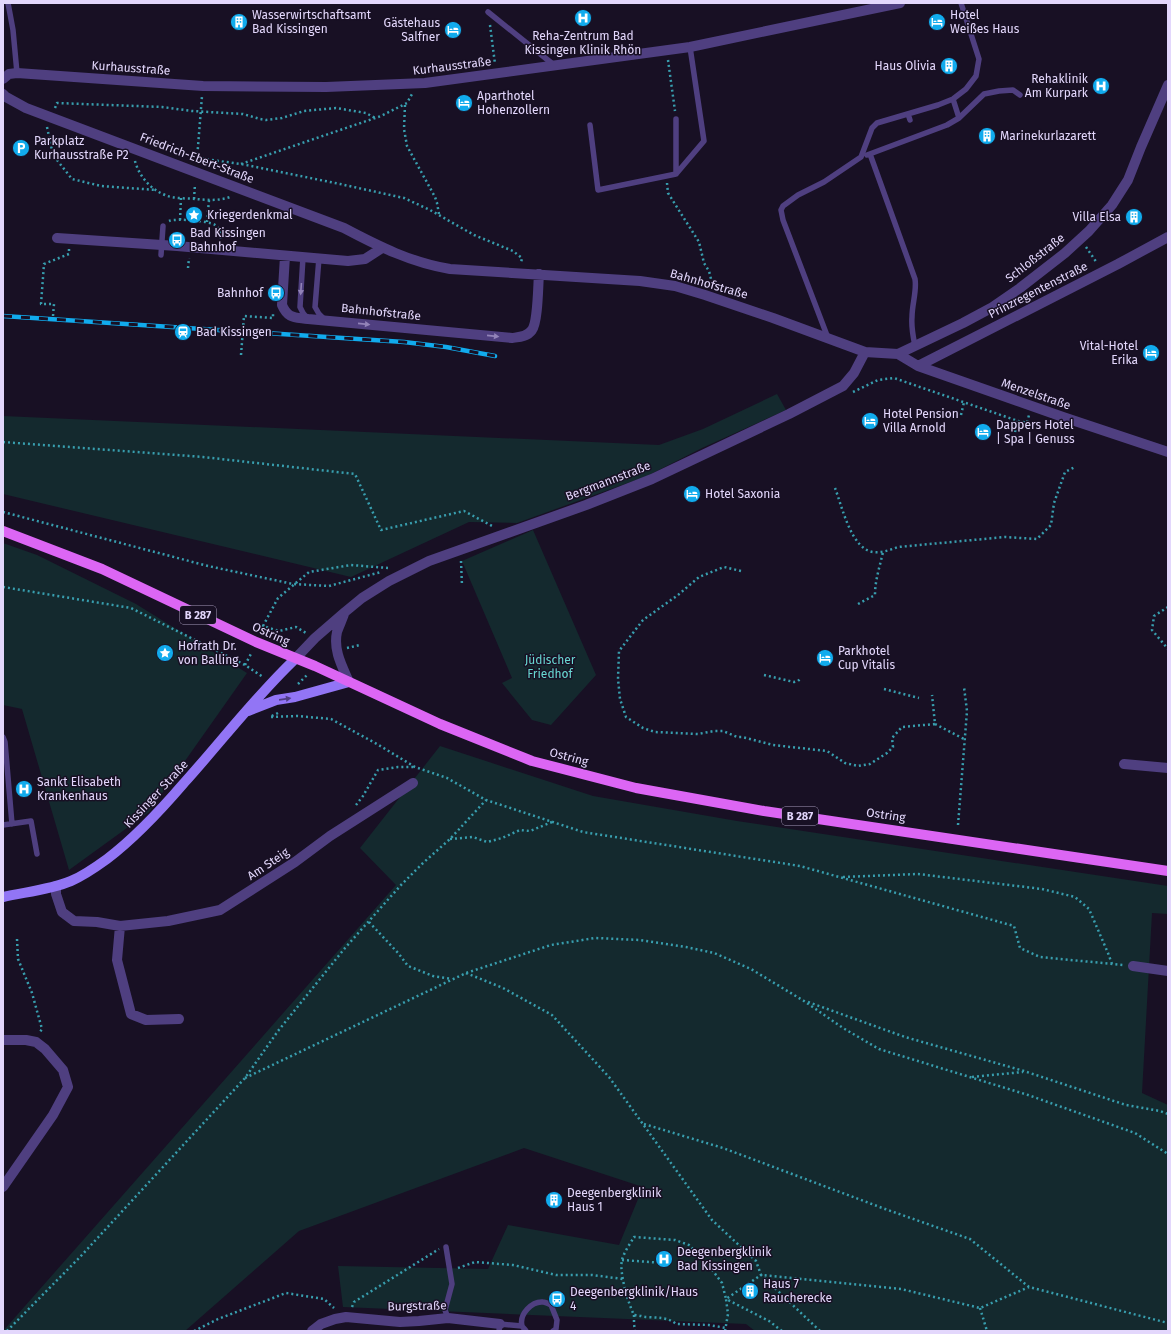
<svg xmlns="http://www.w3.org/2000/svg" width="1171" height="1334" font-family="'Fira Sans',sans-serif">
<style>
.green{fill:#14292e}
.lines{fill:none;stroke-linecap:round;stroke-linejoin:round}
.path{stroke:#389eae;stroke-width:2.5;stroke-dasharray:2 3;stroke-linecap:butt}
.lane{stroke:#4f3f80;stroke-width:5.5}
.street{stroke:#4f3f80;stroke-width:10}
.secondary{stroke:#9275f5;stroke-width:10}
.primary{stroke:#dc66f4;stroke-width:10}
.rail-casing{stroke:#11abed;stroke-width:4.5}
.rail{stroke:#181024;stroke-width:3;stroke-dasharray:9;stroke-linecap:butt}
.oneway{fill:#9283b8}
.oneway2{fill:#4f3d82}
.labels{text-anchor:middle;stroke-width:3;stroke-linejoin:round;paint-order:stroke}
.shield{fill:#181024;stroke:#a69bbb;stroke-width:1}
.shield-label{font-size:11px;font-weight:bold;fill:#e3d7fc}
.poi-label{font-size:12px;fill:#e3d7fc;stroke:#181024;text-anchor:start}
.street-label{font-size:12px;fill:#e3d7fc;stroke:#181024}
.park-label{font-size:12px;fill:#68d7d2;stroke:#181024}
</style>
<rect width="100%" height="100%" fill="#181024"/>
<!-- green -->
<path class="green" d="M777,394L786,410L702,448L647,476L517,523L469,522L351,577L3,494V416L659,445L703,429Z
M533,530L596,675L551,725L532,720L502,683L512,678L462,561Z
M3,543L37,555L136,604L247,673L149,812L69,870L22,709L3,705Z
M440,746L593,796L737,821L1168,886V914L1152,913L1142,1093L1168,1105V1331H755L746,1324L343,1307L338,1266L488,1269L508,1225L619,1245L643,1187L524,1148L299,1231L185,1331H3L396,885L360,848Z"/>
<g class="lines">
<!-- path -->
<path class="path" d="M490,25L495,64
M668,60L675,111
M405,105L404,129L407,146L435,197L437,203L439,214
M55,108L57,103L162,107L192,111L243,114L260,119L266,120L282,118L304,111L336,108L366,113L375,118
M47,127L53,155L72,179L101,186L156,190
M197,158L241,164L340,184L404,198L430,210L474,235L513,251L522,258L521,263
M197,159L202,96
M135,161C139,176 150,189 165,195C174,199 186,198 196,199C207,200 219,201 230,197
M241,164L381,116L407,103L412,94
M667,183L668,193L699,242L704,263L709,271L713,287
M194,199L195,184
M180,220L181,198
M169,221C176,218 210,221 215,225C220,229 221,233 221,239
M207,222L209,200
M1086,247L1097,263
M188,268L189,258
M53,316L54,304H41L44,264L69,254V249
M241,355L244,316L273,318V312
M853,392L878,380L894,378L1018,421L1027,423L1029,415
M961,415L964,402
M1015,432L1018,421
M3,442L203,457L355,474L381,530L464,511L494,527
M835,488C842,506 851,549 873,552C882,553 890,550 898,547L1005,537L1037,539L1051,525L1054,503L1065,472L1075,467
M3,512L208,566L293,584L329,586L381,572
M461,561L462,586
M741,571L724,567L699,577L678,595L643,620L619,651L618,679L620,699L626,717L643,728L655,732L698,734L714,731H723L737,737H742L773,745L827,751L845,763L858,766L870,764L887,753L893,747L892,738L902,727L935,724L932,695
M3,587L131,608L245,665L263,677
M858,604L875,595C875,580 880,566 883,552
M1168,607L1154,616L1152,630L1168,649
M263,626L278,598L309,572L351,565L388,568
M260,632L263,626L279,631L296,627L306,633
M347,648L360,645
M245,665L252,652
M764,675L794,682L798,681L801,678
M298,684L307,675
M884,689L919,698
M278,713L270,717L297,716L331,719L377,744L415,767L447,778L486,800L583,832L800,866L1014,926L1020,948L1040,957L1123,965
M935,724L964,739
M356,805L363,796L378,770L398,767H414
M958,825L967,711L964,687
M450,839L473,837L487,842L502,838L520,830L530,831L552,822
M843,877L918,874L1042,889L1075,897L1089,909L1108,953L1112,964
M369,922L399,954L408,966L433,976L452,979
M17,939L18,959L32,993L42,1029L40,1032
M466,973L503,988L552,1015L609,1077L712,1220L756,1261L761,1275L726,1299L722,1283L710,1267L689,1245L675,1240L634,1237C630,1244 624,1252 622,1260C619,1272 628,1303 634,1315C639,1315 643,1317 647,1317C658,1318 668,1317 676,1324L709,1325L726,1328
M808,1002L905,1037L1024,1071L1126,1105L1160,1111L1168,1114
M972,1077L1023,1072
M245,1078L466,973L551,945L595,938L640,940L686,947L714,953L751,969L804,1001L843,1028L879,1049L1028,1095L1135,1133L1168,1154
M644,1124L723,1148L885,1209L970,1239L1029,1287L1168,1323
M622,1260L663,1263
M458,1268L475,1262L513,1265L556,1275H592L623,1279
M352,1307L354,1302L439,1249
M980,1308L987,1331
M634,1315V1324L635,1331
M7,1331L80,1257L245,1078L278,1031L345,948L401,885L423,863L450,839L486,800
M194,1331L218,1319L286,1293L324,1299L334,1308
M725,1331L728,1314L726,1299L769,1321L782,1331
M820,1331L761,1275L901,1289L980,1308L1029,1287"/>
<!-- lane -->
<path class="lane" d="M8,3L13,30L17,73
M488,12L554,65
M953,99L959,118
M908,114L910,120
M590,125L598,190L676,174L704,141L690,47
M870,154L915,279C917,291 912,304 912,317C911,327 913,336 915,346
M867,155L947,125L959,118L984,94L999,91L1013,90L1020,95
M676,174V119
M161,255L163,226
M303,257L300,307L303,313L307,318
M319,258L315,307L319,314L324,319
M828,338L783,220L781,210L783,206L798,195L824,182L861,157L872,128L877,123L938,105L953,99L966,89L976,76L979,59L961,3
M3,737L5,742L12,824
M3,825L31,821L37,854
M446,1247L452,1284L445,1310L448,1318
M499,1331L500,1324L522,1326
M526,1331C525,1329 523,1328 522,1326C519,1314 532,1301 543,1302C545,1302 549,1304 551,1305L557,1320L556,1329L553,1331"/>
<!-- street -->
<path class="street" d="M3,79L9,74L17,73L203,86L326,87L425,83L690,47L900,3
M3,94L6,97L26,108L344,228C378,246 412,263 450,269L640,281L675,286L705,295L773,318L865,352L898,354L963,323L991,308L1020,288L1065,253L1089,231L1112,205L1128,180L1141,147L1168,85
M57,238L177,246L348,261L365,259L382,248
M285,256L282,305C288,319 295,317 308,319L512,338C519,337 527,337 532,330C538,322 538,286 539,274
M898,354L918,366L1063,417L1168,452
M918,366L1118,264L1168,237
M344,614C342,620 339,626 337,632C333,650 342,666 349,682
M295,659L315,638L345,612L362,598L389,581L429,561L586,505L652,479L789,414L843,386L854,373L865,352
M1124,764L1168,768
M56,886V894L62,912L74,921L97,922L120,926L168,921L220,910L295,862L330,836L413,783
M120,926L117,960L131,1014L146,1020L179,1019
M1133,966L1168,971
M3,1040H26L36,1042L45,1049L63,1070L68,1087L53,1115L3,1187
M312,1331L321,1324L335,1319L346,1317L400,1322L419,1321L448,1318L500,1324"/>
<!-- secondary -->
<path class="secondary" d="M248,711L276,700L295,697L349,682
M3,897C25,892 49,890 71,881C83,876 96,867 107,859C136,837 160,811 184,783C221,742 255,697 295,659"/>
<!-- primary -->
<path class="primary" d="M3,531L102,569L256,642L315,666L440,724L532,761L636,788L764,811L1168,871"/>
<!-- rail casing -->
<g class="rail-casing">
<path id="rail" d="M3,316L404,342L446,347L495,356"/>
</g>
<!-- rail -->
<use href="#rail" class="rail"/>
</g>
<!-- one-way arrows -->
<defs><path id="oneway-solid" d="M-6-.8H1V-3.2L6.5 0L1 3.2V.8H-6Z"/></defs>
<g class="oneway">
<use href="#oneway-solid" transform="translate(301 289) rotate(94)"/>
<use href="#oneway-solid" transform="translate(364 324) rotate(6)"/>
<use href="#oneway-solid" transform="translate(493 336) rotate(6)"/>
</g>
<use class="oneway2" href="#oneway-solid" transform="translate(285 699) rotate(-8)"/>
<!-- icons -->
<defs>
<g id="hospital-disc" transform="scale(0.9)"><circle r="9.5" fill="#11abed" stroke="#181024"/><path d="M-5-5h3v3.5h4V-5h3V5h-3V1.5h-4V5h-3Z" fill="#fff"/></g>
<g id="building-disc" transform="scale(0.9)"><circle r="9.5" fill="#11abed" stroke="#181024"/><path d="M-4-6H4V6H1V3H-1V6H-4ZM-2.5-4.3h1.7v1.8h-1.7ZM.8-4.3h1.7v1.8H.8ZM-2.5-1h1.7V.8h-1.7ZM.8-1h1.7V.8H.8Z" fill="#fff"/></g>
<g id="hotel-disc" transform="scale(0.9)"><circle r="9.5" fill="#11abed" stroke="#181024"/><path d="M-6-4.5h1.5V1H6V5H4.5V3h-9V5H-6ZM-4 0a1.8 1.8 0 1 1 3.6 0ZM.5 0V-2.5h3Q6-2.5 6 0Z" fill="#fff"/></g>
<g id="parking-disc" transform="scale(0.9)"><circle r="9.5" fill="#11abed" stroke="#181024"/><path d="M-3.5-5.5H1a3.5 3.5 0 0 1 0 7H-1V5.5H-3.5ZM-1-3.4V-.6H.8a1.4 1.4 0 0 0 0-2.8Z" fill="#fff"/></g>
<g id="sight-disc" transform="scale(0.9)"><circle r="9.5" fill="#11abed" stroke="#181024"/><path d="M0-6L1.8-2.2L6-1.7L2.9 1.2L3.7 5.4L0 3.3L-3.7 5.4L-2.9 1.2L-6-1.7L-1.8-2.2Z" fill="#fff"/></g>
<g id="bus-disc" transform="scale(0.9)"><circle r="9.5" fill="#11abed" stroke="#181024"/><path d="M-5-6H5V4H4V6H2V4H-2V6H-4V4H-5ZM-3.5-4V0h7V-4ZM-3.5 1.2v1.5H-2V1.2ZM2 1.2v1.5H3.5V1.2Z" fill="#fff"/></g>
<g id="station-disc" transform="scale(0.9)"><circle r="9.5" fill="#11abed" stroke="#181024"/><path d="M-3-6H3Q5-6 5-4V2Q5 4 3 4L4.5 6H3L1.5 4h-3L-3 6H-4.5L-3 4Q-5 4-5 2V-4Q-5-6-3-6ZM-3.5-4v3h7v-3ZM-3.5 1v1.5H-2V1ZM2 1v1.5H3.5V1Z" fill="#fff"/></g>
</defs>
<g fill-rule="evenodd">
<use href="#hospital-disc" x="583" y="18"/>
<use href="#building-disc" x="239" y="22"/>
<use href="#hotel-disc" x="937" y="22"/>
<use href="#hotel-disc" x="453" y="30"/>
<use href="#building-disc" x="949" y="66"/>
<use href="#hospital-disc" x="1101" y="86"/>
<use href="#hotel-disc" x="464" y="103"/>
<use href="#building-disc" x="987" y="136"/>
<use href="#parking-disc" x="21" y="148"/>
<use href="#sight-disc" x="194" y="215"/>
<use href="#building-disc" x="1134" y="217"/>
<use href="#bus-disc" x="177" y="240"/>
<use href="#bus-disc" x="276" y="293"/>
<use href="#station-disc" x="183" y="332"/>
<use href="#hotel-disc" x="1151" y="353"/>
<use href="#hotel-disc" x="870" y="421"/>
<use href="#hotel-disc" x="983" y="432"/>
<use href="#hotel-disc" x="692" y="494"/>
<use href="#sight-disc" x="165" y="653"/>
<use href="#hotel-disc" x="825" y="658"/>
<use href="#hospital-disc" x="24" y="789"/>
<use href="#building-disc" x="554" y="1200"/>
<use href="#hospital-disc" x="664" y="1259"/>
<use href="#building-disc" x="750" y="1291"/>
<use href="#bus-disc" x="557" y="1299"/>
</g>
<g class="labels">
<!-- shield labels -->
<g class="shield">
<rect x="180" y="606" width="36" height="18" rx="3"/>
<rect x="782" y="807" width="36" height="18" rx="3"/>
</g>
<g class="shield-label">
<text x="198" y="619">B 287</text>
<text x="800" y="820">B 287</text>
</g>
<!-- poi labels -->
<g class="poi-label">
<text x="252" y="19">Wasserwirtschaftsamt<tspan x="252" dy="14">Bad Kissingen</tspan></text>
<text x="950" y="19">Hotel<tspan x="950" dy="14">Weißes Haus</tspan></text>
<text x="440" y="27" text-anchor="end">Gästehaus<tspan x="440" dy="14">Salfner</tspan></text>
<text x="583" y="40" text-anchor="middle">Reha-Zentrum Bad<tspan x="583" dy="14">Kissingen Klinik Rhön</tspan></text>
<text x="936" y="70" text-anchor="end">Haus Olivia</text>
<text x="1088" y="83" text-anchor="end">Rehaklinik<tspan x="1088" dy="14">Am Kurpark</tspan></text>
<text x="477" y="100">Aparthotel<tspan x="477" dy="14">Hohenzollern</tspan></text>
<text x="1000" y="140">Marinekurlazarett</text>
<text x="34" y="145">Parkplatz<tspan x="34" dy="14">Kurhausstraße P2</tspan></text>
<text x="207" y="219">Kriegerdenkmal</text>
<text x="1121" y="221" text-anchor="end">Villa Elsa</text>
<text x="190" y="237">Bad Kissingen<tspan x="190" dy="14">Bahnhof</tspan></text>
<text x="263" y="297" text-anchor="end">Bahnhof</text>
<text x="196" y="336">Bad Kissingen</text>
<text x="1138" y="350" text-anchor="end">Vital-Hotel<tspan x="1138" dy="14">Erika</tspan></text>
<text x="883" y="418">Hotel Pension<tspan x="883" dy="14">Villa Arnold</tspan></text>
<text x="996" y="429">Dappers Hotel<tspan x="996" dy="14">| Spa | Genuss</tspan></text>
<text x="705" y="498">Hotel Saxonia</text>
<text x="178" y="650">Hofrath Dr.<tspan x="178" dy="14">von Balling</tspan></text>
<text x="838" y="655">Parkhotel<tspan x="838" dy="14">Cup Vitalis</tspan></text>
<text x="37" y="786">Sankt Elisabeth<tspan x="37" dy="14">Krankenhaus</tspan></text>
<text x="567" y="1197">Deegenbergklinik<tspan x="567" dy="14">Haus 1</tspan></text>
<text x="677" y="1256">Deegenbergklinik<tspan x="677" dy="14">Bad Kissingen</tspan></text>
<text x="763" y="1288">Haus 7<tspan x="763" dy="14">Raucherecke</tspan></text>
<text x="570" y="1296">Deegenbergklinik/Haus<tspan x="570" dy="14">4</tspan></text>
</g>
<!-- street labels -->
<g class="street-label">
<text transform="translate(452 66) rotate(-7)" y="4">Kurhausstraße</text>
<text transform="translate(131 68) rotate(4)" y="4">Kurhausstraße</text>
<text transform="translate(197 158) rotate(21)" y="4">Friedrich-Ebert-Straße</text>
<text transform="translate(1035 258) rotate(-38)" y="4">Schloßstraße</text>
<text transform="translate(709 284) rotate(16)" y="4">Bahnhofstraße</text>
<text transform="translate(1038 290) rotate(-27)" y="4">Prinzregentenstraße</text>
<text transform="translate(381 312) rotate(6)" y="4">Bahnhofstraße</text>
<text transform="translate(1036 394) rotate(19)" y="4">Menzelstraße</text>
<text transform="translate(608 481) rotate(-21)" y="4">Bergmannstraße</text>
<text transform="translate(271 634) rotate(24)" y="4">Ostring</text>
<text transform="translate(569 757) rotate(15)" y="4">Ostring</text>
<text transform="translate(156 794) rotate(-47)" y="4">Kissinger Straße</text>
<text transform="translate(886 815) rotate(8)" y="4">Ostring</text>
<text transform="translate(268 864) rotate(-34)" y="4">Am Steig</text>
<text transform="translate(417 1306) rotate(-1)" y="4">Burgstraße</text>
</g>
<!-- park labels -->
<g class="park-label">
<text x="550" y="664">Jüdischer<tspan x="550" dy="14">Friedhof</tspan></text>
</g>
</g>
<!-- border -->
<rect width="1171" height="1334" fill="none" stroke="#e3d7fc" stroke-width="8"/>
</svg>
